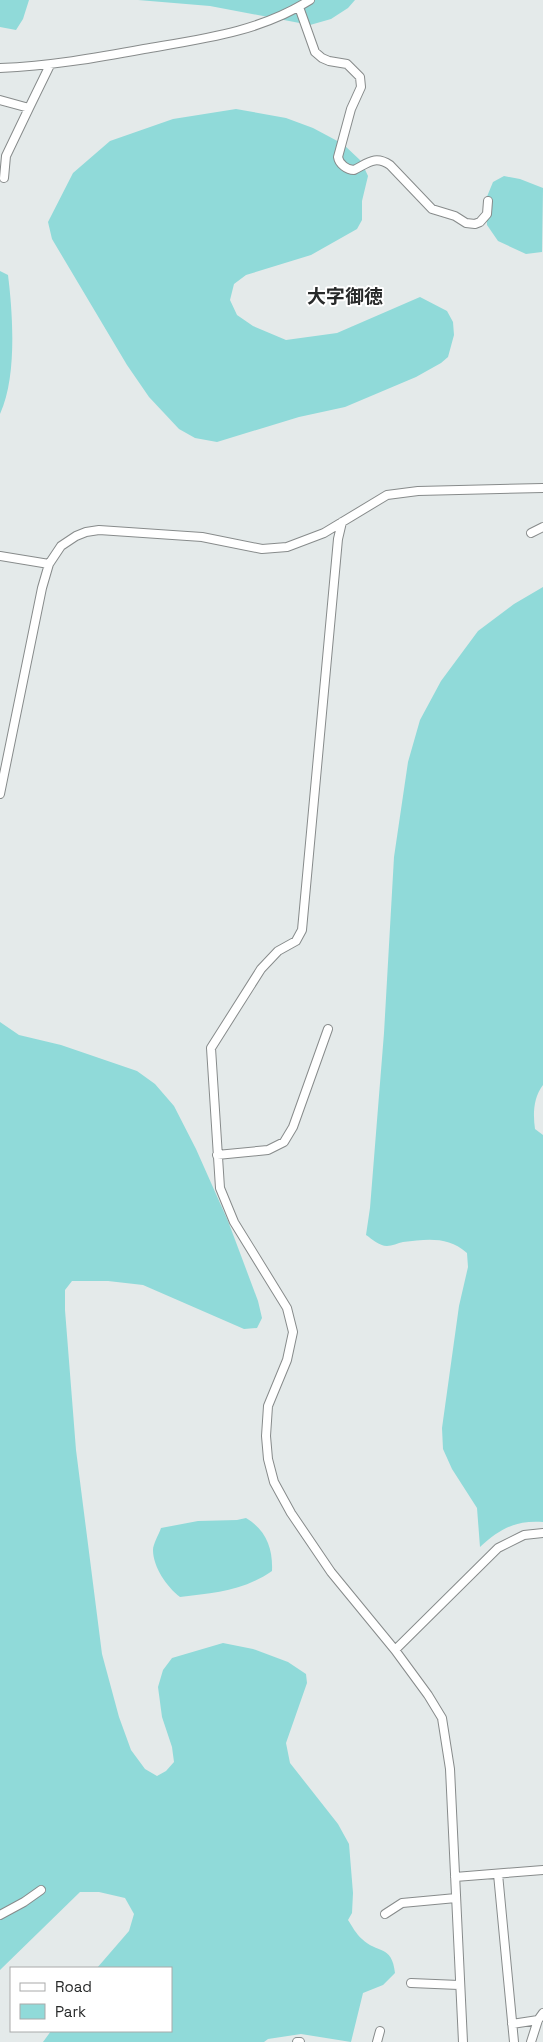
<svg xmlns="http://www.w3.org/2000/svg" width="543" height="2042" font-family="'Space Grotesk','Noto Sans JP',sans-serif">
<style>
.green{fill:#90dad9}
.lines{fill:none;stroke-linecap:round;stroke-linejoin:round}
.minor-casing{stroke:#878b8b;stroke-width:10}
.minor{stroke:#fff;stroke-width:8}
.labels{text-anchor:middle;stroke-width:4;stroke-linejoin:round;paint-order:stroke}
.quarter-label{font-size:19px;font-weight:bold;fill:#282a2a;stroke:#fff}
</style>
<rect width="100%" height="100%" fill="#e4eaea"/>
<!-- green -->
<path class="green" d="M0,0H29L23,19L16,30L0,27Z
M138,0H355L348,8L331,19L310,25L210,6Z
M236,109L286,118L313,128L343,144L361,161L368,176L362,201V220L357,229L311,255L246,275L234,284L230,300L237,315L253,326L286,340L337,333L420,297L447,311L453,322L454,335L448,357L441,363L416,377L345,407L299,417L217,442L195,438L179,429L149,397L127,365L52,239L48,222L73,173L110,141L173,119Z
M504,176L520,179L543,188L542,252L526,254L498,241L487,225L486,199L493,182Z
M0,271L8,275C13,315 17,377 0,414Z
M543,587V1085C533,1098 533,1115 535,1129L543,1135V1522C515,1520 500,1529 480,1547L477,1508L452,1469L443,1449L442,1428L459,1306L468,1267L467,1253C448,1236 427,1239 403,1242C398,1243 392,1246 387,1246C379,1246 372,1239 366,1235L370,1208L384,1033L394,857L408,762L420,720L441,681L478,631L514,604Z
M0,1022L19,1035L61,1045L137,1071L155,1084L174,1106L196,1149L228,1221L258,1301L262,1318L257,1328L244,1329L143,1285L108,1281H72L65,1290V1310L76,1450L102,1654L119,1717L131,1750L145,1769L157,1776L166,1771L174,1762L172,1747L162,1717L158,1687L163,1670L172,1658L223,1643L253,1649L288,1662L306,1674L307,1683L286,1743L290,1763L338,1824L349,1844L353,1893L352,1913L348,1920C352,1926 356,1934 362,1939C377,1954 392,1944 395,1973L383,1985L363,1993L351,2042L301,2034L268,2039L264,2042H43L51,2031H171V1968H97L129,1931L134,1914L125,1898L99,1892H80L0,1970Z
M246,1518C266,1530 273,1548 272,1571C243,1591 214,1593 180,1597C167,1587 153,1567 153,1550C153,1544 159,1534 161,1528L198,1521L237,1520Z"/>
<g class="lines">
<!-- minor casing -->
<g class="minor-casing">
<path id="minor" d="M299,7L315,52L322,58L329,61L347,64L360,77L361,87L351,109L338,157C339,164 347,170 354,170C368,163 375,155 390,165L432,209L455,216L466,223L475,224L480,222L487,214L488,201
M0,68C49,66 96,58 144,49C202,39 260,32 310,0
M0,100L29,108L50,65
M4,178L6,156L29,108
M342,522L338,539L302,930L296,941L278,951L261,969L211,1048L220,1188L234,1222L287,1308L293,1332L287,1360L268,1406L266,1436L268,1459L274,1482L291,1513L331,1572L395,1650L428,1695L442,1718L450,1769L463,2042
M531,533L543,527
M0,556L49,564
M0,794L42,588L49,564L61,546L76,536L86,532L99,530L202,537L262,549L287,547L324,533L387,495L418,491L543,488
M217,1155L268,1150L284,1142L293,1127L328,1029
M395,1650L498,1548L524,1535L543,1533
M498,1874L514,2042
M455,1877L543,1870
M385,1914L402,1903L456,1898
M0,1915L24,1902L41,1890
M411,1983L459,1985
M512,2024L538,2020
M297,2042H300
M377,2042L380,2031
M531,2042L538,2020L543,2013"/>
</g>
<!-- minor -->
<use href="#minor" class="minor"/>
</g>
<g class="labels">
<!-- quarter labels -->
<g class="quarter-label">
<text x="345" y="303">大字御徳</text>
</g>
</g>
<!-- legend -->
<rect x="10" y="1967" width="162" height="65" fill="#ffffff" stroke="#a9aaaa"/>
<rect x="20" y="1983" width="25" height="8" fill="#ffffff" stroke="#a9aaaa"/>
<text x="55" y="1992" font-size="15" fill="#282a2a">Road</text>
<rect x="20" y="2004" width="25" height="15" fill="#90dad9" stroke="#a9aaaa"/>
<text x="55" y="2017" font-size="15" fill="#282a2a">Park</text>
</svg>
